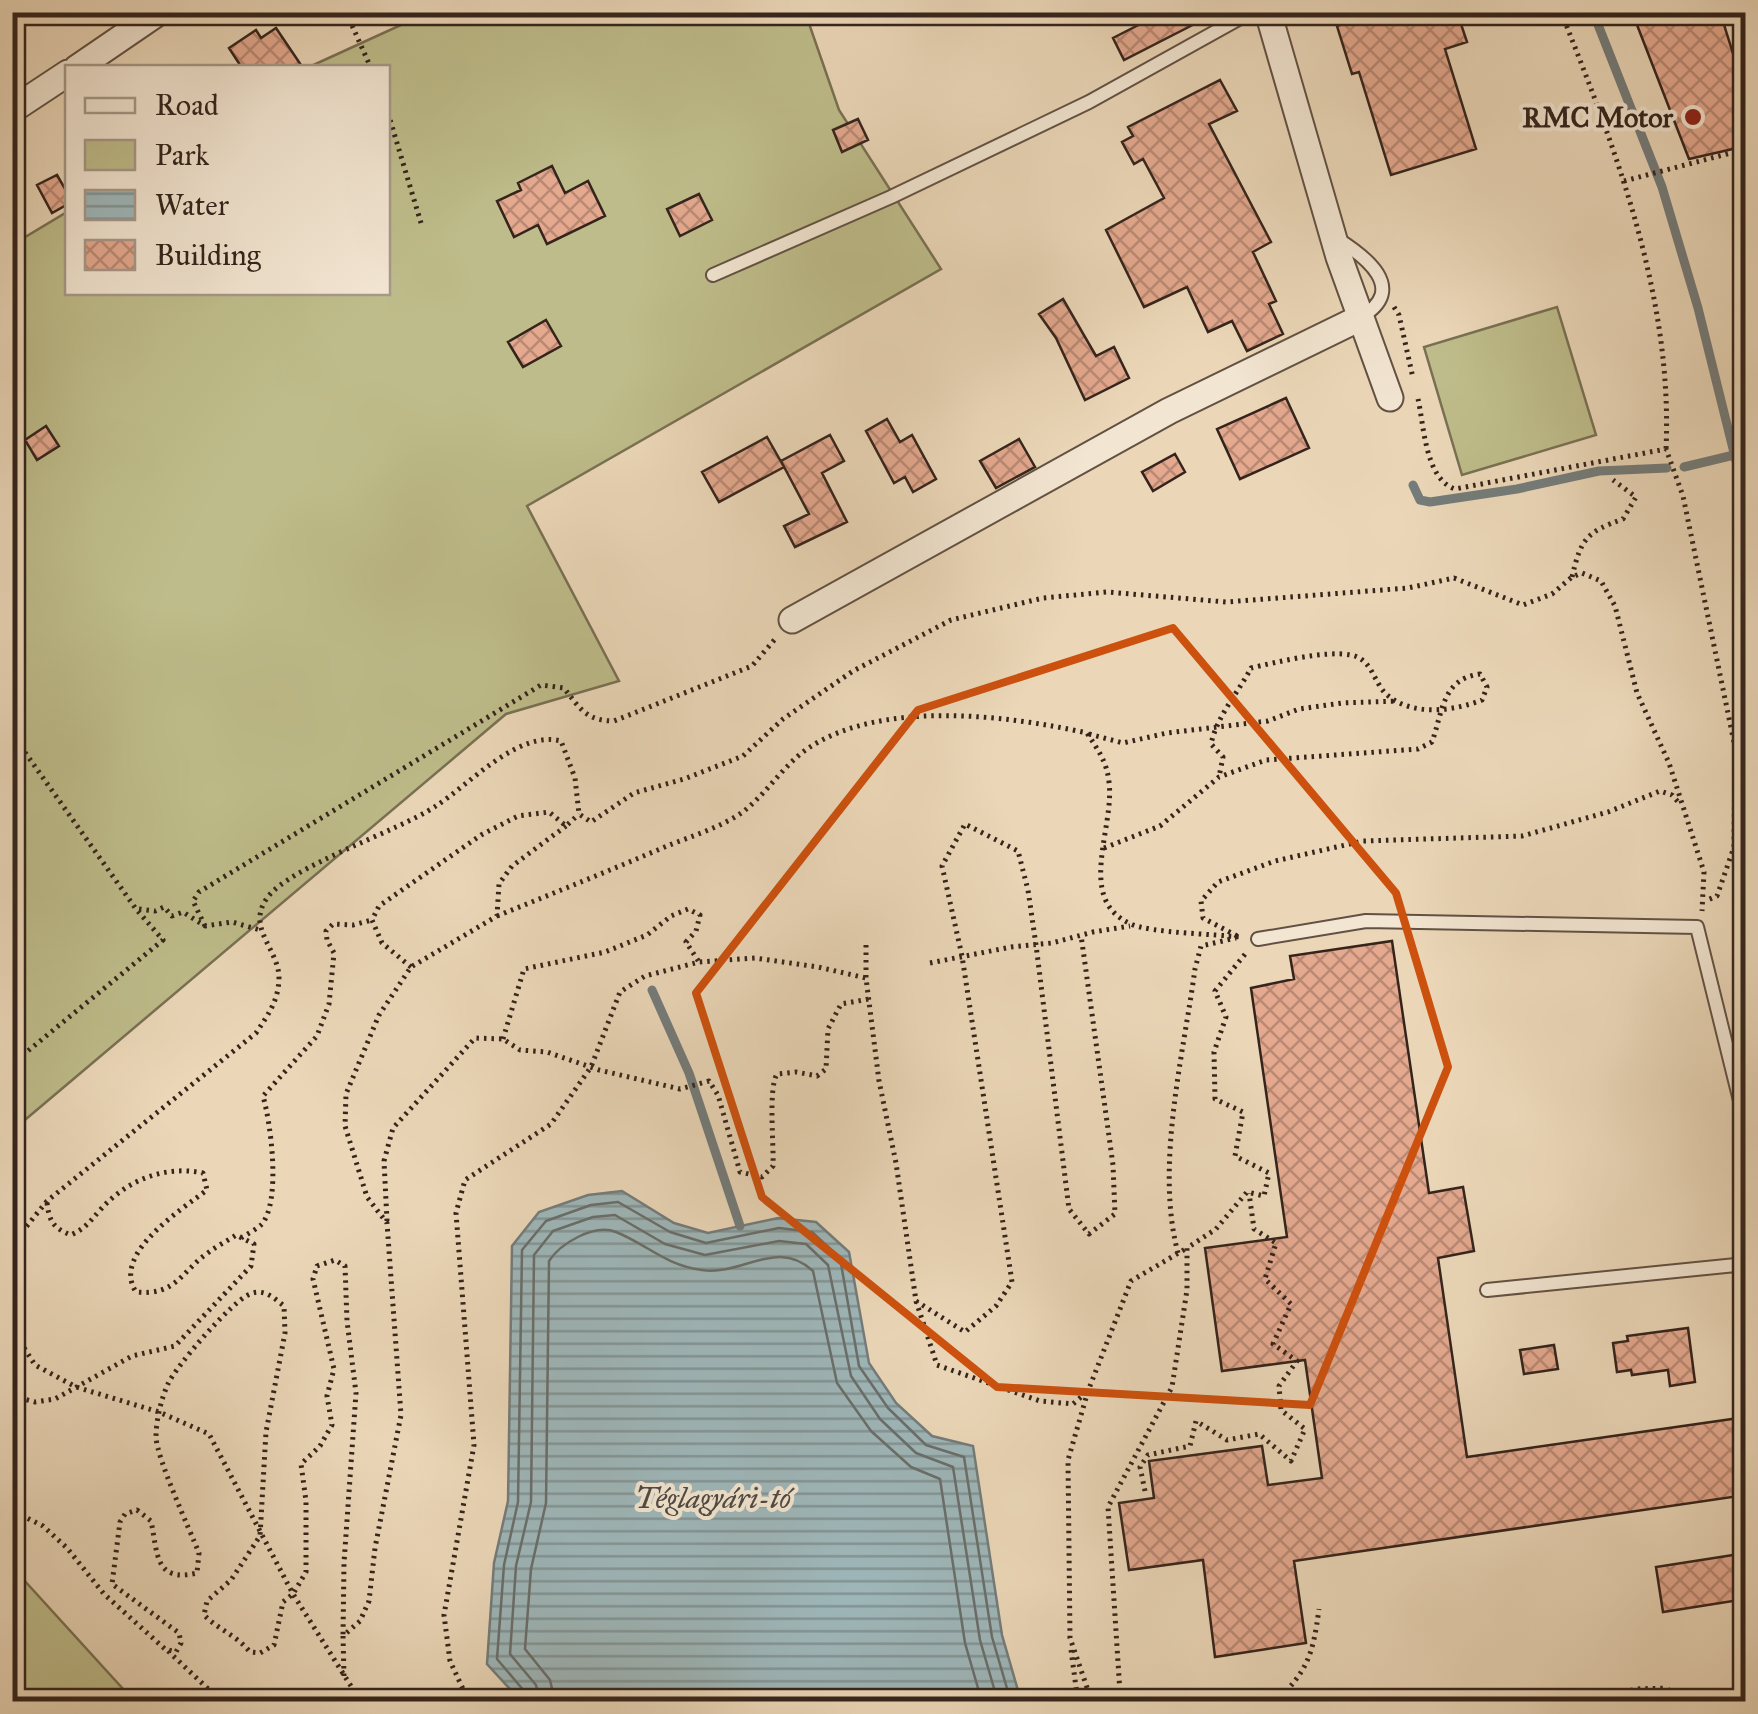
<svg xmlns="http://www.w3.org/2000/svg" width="1758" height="1714" font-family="'IM FELL Great Primer',serif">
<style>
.green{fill:#bebc8a;stroke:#797053;stroke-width:2.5}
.park{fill:url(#park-crowns);stroke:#797053;stroke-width:2.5}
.water{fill:url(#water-rules);stroke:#747c7b;stroke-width:2.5}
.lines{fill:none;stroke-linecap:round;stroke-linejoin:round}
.shore{stroke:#696e6b;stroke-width:2.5}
.stream{stroke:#747c7b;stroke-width:9}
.building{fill:url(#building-cross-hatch);stroke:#34241c;stroke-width:2.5}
.lane-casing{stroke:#625143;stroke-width:16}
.street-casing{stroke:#625143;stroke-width:29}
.path{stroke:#34241c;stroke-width:5;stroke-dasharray:2.5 5;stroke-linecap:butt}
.lane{stroke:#f2e5d1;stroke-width:12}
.street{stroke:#f2e5d1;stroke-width:25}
.marked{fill:none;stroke:#cd510e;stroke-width:8;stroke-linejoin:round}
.poi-dot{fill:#8f2418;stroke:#f2e5d1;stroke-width:4}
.labels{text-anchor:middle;stroke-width:8;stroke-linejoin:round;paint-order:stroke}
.poi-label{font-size:28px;font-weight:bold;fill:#34241c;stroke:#f2e5d1;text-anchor:end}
.water-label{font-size:30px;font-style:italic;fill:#4e4944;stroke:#f2e5d1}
</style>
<defs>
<pattern id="park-crowns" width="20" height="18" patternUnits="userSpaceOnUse" patternTransform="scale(2.5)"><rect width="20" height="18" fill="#bebc8a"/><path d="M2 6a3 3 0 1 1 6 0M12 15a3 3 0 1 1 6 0" fill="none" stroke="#a4a176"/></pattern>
<pattern id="water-rules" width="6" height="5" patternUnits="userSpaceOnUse" patternTransform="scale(2.5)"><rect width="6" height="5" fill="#9eb7ba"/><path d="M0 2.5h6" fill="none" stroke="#829596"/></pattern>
<pattern id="building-cross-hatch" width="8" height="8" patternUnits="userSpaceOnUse" patternTransform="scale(2.5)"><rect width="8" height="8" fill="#e4a98f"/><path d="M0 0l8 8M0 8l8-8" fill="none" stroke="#ba8974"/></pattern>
</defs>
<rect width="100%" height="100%" fill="#ebd7b8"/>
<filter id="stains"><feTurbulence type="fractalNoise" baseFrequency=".002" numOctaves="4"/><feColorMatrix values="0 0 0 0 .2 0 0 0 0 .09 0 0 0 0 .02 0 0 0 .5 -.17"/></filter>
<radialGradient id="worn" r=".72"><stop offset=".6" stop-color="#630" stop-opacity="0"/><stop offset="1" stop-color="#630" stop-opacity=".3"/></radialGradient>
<!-- green -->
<path class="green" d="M805,12L839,110L941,269L527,506L619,681L506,714L13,1130L12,245L67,212L68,292H388V68L309,67L427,13Z
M1557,307L1596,435L1462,475L1424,347Z
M13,1568L134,1701H13Z"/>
<!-- park -->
<path class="park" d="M1744,778H1746L1745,958L1736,917Z"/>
<!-- water -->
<path class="water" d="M622,1191L674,1223L708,1233L778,1218L816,1222L849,1252L869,1363L896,1403L932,1436L973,1446L1002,1635L1021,1701H521L487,1664L494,1563L508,1501L512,1246L539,1212L588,1195Z"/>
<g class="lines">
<!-- shore -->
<path class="shore" d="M527,1702L525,1692L497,1659L504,1565L518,1502L522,1250L546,1221L591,1205L618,1202L670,1232L706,1243L779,1228L812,1232L840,1258L859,1366L888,1408L926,1445L964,1457L992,1637L1011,1702
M540,1702L536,1685L510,1654L516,1566L531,1502L534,1255L553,1231L593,1217L615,1215L665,1244L705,1255L779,1241L806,1244L828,1265L851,1376L880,1419L916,1453L953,1467L980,1640L998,1702
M555,1702L550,1680L525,1649L531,1569L546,1503L549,1261C560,1244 594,1223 616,1232C648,1245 665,1265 702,1270C743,1276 777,1237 813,1271L837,1383L871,1431L911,1467L940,1479L965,1643L982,1702"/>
<!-- stream -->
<path class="stream" d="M1593,12L1662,187L1698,308L1746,501
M1684,467L1734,455
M1413,485L1420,500L1430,502L1517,489L1599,471L1667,468
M652,990L689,1073L740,1226"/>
</g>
<!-- building -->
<path class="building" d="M1164,12H1218L1124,60L1113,38Z
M1343,12H1457L1467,42L1445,49L1476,149L1391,175L1359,72L1352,74L1337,26L1346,23Z
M1632,12H1720L1746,95V146L1689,159Z
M276,28L303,68H242L229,48L256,30L261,38Z
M1220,80L1237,111L1209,124L1271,242L1253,252L1276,301L1269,304L1283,334L1247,351L1232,321L1208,332L1187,287L1144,307L1106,230L1164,198L1143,159L1134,164L1122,142L1133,136L1128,127Z
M858,119L868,140L842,152L833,130Z
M552,166L565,193L588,181L605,216L547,244L538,225L514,237L497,201L521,190L518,183Z
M57,175L68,194V204L52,213L37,185Z
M699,194L712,220L680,236L667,209Z
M1063,299L1096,356L1114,347L1129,378L1085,400L1056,338L1039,314Z
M546,320L561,346L523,367L508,342Z
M1286,398L1309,448L1240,479L1217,429Z
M887,419L900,442L912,435L936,479L913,492L905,477L894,483L866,431Z
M46,426L59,446L37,460L25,440Z
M830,435L844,461L822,473L847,522L795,547L784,526L809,514L781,461Z
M767,437L784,467L719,502L702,472Z
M1019,439L1035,467L996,488L980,461Z
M1175,454L1185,472L1153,491L1142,472Z
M1392,941L1429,1193L1463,1187L1474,1251L1438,1258L1467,1457L1746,1417V1495L1294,1561L1306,1643L1215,1657L1203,1560L1129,1570L1119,1503L1154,1498L1149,1461L1262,1446L1268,1485L1322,1478L1305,1360L1222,1371L1205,1248L1287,1237L1251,988L1294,979L1290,956Z
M1688,1328L1695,1382L1670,1386L1668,1370L1632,1375L1631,1370L1617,1372L1613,1343L1628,1341L1627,1336Z
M1554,1345L1558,1369L1524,1374L1520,1350Z
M1746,1553V1599L1663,1612L1656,1567Z"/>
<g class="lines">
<!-- lane casing -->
<g class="lane-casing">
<path id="lane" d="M1738,12L1746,39
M1746,207L1741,209L1740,228L1746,246
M1336,238C1365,256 1409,289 1361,317
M713,275L891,197L1089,102L1251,12
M1258,939L1366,921L1697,927L1746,1125
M1487,1290L1746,1264"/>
</g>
<!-- street casing -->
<g class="street-casing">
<path id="street" d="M1268,12L1339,257L1390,398
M77,68L159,12
M12,110L68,73
M792,620L1169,411L1360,318"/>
</g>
<!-- path -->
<path class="path" d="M346,12L371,68
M1561,12C1616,150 1673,298 1666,449
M388,113L421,223
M1624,181L1746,149
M1394,307L1399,315L1413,378
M1418,399C1424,425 1425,479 1455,489L1666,449L1683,496L1735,747L1734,847L1717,896L1705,901
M1572,577C1581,539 1586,532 1623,519L1636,497L1613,480
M12,734L136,909L163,940L12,1064
M1089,734L1123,743L1167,733L1268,721L1299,709L1342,703L1397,701
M1104,848L1160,826L1219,777L1266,760L1418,749L1432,742C1443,711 1442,679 1480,674L1487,687L1482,700C1454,711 1411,717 1386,694C1373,681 1372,659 1351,655C1325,650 1277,662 1251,668C1238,693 1217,716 1211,744L1223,757L1219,777
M139,909L155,911L164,907L172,916L183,912L205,926L232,922L260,930
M497,916C554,893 611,870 667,846C692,836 722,827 744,811C768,792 784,764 810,747C883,700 1006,715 1087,733C1098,750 1107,762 1109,782C1115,828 1075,900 1131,924C1150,933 1215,934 1240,937
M205,926L193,901L199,892L541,685L564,688C580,709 587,721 614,721L752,666L776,638
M1237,936L1203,918L1201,901L1218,882L1275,861L1363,841L1522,836L1608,812L1660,791L1672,795L1679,803
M866,945V978L879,1081L896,1163L916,1301L937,1365L1040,1401L1073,1404L1088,1391
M930,963L1011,947L1052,943L1093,932L1130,926
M411,967L382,943L372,920L379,906L481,835L518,816L549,812L566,826L579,814
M503,1039L524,969L605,952L647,935L671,916L688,909L700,915L696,931L686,942L699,962
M387,1221L384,1161L393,1128L475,1038L503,1039L520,1050L547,1052L599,1070L680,1089L709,1081L718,1095L740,1172L762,1177L773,1166C774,1145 768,1089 777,1074L796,1072L817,1076L826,1069L828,1029L841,1004L869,999
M241,1238C247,1234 257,1229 262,1224C281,1200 271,1124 263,1096L317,1036L329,1004L334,953L327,940L326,931L333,924L353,925L372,920
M1178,1253C1155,1167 1183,1057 1195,969L1201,946L1236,938
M12,1260L18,1237L47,1201L256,1033C268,1015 279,1000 279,977C278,948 246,928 267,898C290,866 397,832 436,806C470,784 518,730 561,741L575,778L579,814L591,822L634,793L684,779L743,756L783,719L853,671L951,620L1043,598L1107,592L1226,602L1408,588L1454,578L1523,605L1552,594L1572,577L1582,573L1601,581L1615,606L1637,693L1669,763L1704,872L1702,911
M916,1301L965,1332L996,1306L1012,1282L962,956L942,866L965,824L1018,851L1028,890L1036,945L1069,1209L1089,1234L1115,1214L1113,1165L1081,935
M12,1329L35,1365L76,1387L159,1412L209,1434L293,1594L361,1702
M12,1396L35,1402L55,1399L132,1356L175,1346L251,1266L254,1244L236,1235C227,1241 217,1246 209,1252C181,1271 177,1296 136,1292C111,1254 181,1210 207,1190L203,1173C165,1165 127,1180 101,1209C90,1221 86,1228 71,1235C53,1228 49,1221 47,1202
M1145,1491L1140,1467L1148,1455L1190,1446L1196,1421L1227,1440L1259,1434L1291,1461L1305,1429L1281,1410L1279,1386L1297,1361L1273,1344L1291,1304L1265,1279L1276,1243L1254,1229L1249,1193
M12,1494L23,1516L43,1526L67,1548L104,1594L165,1649L176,1652L181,1643L179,1633L112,1584L120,1522L125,1514L137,1510L151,1521C158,1553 154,1583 197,1573L199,1553C189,1528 157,1459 156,1437C156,1421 161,1399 168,1384C176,1366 232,1301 250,1294C264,1288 274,1298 284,1306L285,1333L266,1432L260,1536L231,1580L207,1601L204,1615C219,1630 236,1635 250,1652L260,1653L274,1645L283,1602L293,1594L306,1572V1501L301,1464L320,1446L332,1425L327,1396L334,1369L313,1279L317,1266L335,1260L345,1266L347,1321L356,1393L344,1563L343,1636
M1071,1650L1078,1702
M168,1651L222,1702
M344,1676L343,1636L360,1621L369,1601L375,1548L401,1415L387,1223L367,1197L345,1126L346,1094L379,1015L411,967L497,916L499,884L512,866L566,826
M469,1702L450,1661L444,1615L474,1445L456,1213L465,1180L551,1124L591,1067L620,992L645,976L699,962L755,958L818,967L866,978
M1092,1702L1070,1638L1068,1460L1088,1391L1131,1281L1187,1248
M1129,1702L1120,1693L1108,1507L1172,1387L1187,1290V1248L1216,1229L1247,1192L1264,1196L1269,1173L1235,1156L1243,1112L1215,1099L1214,1052L1226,1017L1215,991L1246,953
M1275,1702C1308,1671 1313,1654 1319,1609
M1587,1702L1636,1689L1667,1688L1677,1702"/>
<!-- lane -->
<use href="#lane" class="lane"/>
<!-- street -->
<use href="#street" class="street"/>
</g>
<!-- marked area -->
<path class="marked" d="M1173,628L1396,893L1448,1067L1310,1405L997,1387L762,1197L696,993L918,710Z"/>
<!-- markers -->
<circle class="poi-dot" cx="1693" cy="117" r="10"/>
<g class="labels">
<!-- poi labels -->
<g class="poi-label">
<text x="1673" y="127">RMC Motor</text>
</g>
<!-- water labels -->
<g class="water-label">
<text x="713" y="1508">Téglagyári-tó</text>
</g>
</g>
<!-- margin -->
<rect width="1758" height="1714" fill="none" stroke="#ebd7b8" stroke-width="50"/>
<rect x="15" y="15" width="1728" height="1684" fill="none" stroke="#34241c" stroke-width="5"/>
<rect x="25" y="25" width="1708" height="1664" fill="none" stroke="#34241c" stroke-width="2.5"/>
<!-- legend -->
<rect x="65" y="65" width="325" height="230" fill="#f2e5d1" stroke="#a69889" stroke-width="2.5"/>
<rect x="85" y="98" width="50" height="15" fill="#f2e5d1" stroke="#a69889" stroke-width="2.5"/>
<text x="155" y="115" font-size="30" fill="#34241c">Road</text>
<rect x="85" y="140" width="50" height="30" fill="#bebc8a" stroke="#a69889" stroke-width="2.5"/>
<text x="155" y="165" font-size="30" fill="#34241c">Park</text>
<rect x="85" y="190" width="50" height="30" fill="url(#water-rules)" stroke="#a69889" stroke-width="2.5"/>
<text x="155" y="215" font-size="30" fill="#34241c">Water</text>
<rect x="85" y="240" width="50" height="30" fill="url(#building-cross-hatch)" stroke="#a69889" stroke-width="2.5"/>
<text x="155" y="265" font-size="30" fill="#34241c">Building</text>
<rect width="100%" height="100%" filter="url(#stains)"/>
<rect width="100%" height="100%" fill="url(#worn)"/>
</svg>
